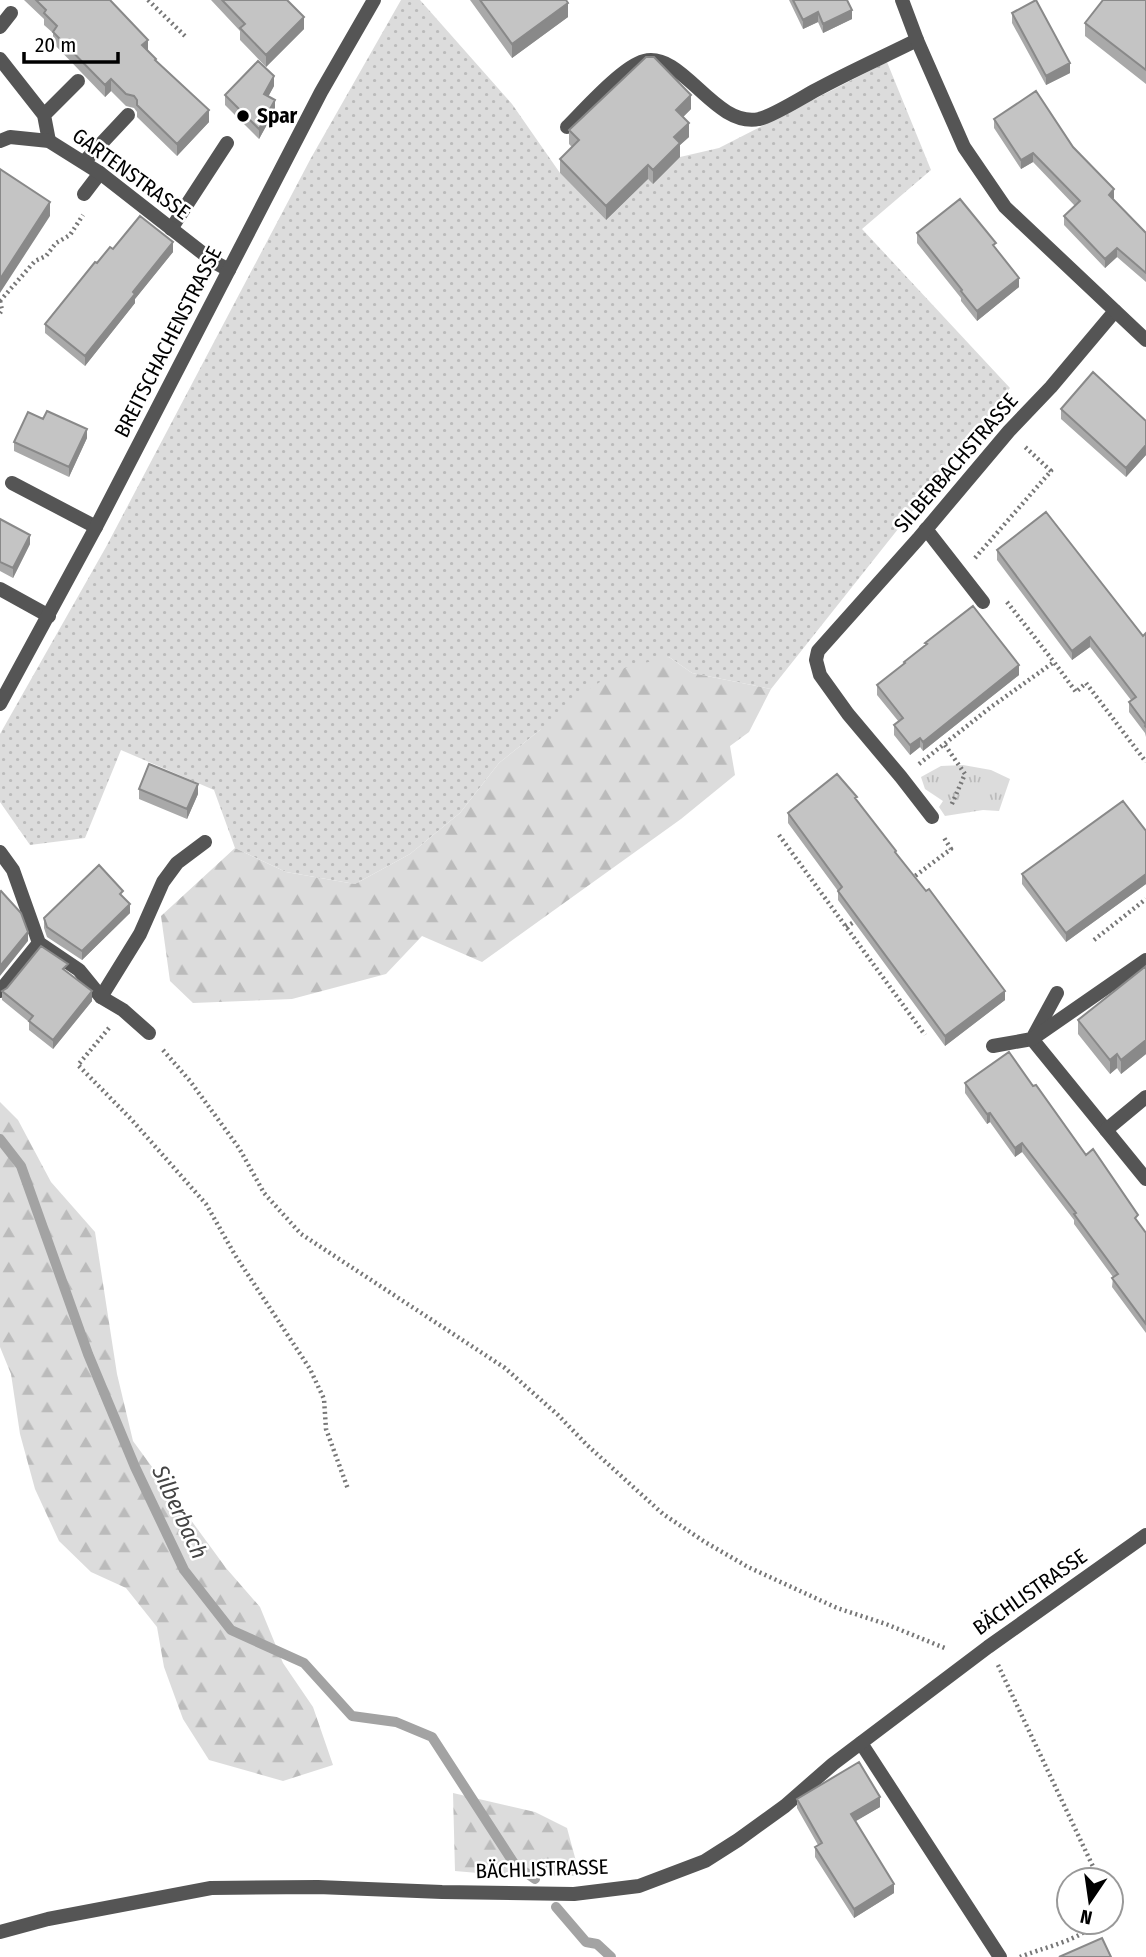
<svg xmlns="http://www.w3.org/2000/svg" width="1146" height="1957" font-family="'Fira Sans Condensed',sans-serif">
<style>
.grass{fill:url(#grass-dots)}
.forest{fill:url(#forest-firs)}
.park{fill:url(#park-tufts)}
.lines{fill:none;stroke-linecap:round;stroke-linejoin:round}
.stream{stroke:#a3a3a3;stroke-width:10}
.path{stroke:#777;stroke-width:4.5;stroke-dasharray:2 3.5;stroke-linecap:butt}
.service{stroke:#555;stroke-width:14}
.pedestrian{stroke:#555;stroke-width:14}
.minor{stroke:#555;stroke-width:14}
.tertiary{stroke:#555;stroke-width:14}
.wall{fill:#a9a9a9}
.shaded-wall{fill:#898989}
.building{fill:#c4c4c4;stroke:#898989;stroke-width:2}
.poi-dot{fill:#000;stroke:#fff;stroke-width:2.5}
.labels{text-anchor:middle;stroke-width:5;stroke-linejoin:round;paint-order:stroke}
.poi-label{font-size:21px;font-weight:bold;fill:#000;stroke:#fff;text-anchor:start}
.street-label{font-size:21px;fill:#000;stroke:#fff}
.water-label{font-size:23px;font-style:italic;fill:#444;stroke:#fff}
</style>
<defs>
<pattern id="grass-dots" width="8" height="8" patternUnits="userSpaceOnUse" patternTransform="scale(1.75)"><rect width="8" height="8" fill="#dcdcdc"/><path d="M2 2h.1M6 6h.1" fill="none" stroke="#bbb" stroke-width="1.8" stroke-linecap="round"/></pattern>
<pattern id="forest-firs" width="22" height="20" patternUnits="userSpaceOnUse" patternTransform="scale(1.75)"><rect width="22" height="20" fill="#dcdcdc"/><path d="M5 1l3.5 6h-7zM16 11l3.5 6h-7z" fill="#bbb"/></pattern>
<pattern id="park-tufts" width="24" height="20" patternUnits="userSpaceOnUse" patternTransform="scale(1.75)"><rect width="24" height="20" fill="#dcdcdc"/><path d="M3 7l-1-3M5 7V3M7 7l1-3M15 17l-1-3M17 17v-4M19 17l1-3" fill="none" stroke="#bbb"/></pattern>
</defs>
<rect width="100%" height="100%" fill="#fff"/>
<!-- grass -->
<path class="grass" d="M401,0H420L512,104L560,173L606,220L648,179L653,183L680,157L719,148L887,62L931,170L862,229L1010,388L771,689L692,673L669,657L540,730L499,763L460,813L410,854L355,884L286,872L235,848L214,790L121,750L85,838L30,845L0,802V734L106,547L311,158Z"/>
<!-- forest -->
<path class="forest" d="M669,657L692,673L771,689L749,732L730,746L735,775L681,819L482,962L422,936L386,974L292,999L193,1003L170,981L161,916L235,848L286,872L355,884L410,854L460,813L499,763L540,730L566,704L620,669Z
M0,1102L18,1120L51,1182L95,1232L117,1374L133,1441L226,1568L260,1607L283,1663L313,1707L333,1765L283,1781L209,1760L183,1719L164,1667L157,1627L126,1588L91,1572L59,1541L35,1489L20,1434L11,1374L0,1347Z
M453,1793L535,1812L567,1828L580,1876H514L455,1871Z"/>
<!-- park -->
<path class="park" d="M963,765L991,770L1010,779L999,811L983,810L945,816L939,807L943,801L925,789L921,777L941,766Z"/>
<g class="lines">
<!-- stream -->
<path class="stream" d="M0,1139L21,1166L88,1354L135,1467L184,1570L231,1630L304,1663L352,1716L396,1722L432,1737L515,1865L535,1879
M556,1907L586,1942L597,1944L611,1957"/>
<!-- path -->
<path class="path" d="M148,0L187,38
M0,301L35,261L46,256L56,243L70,235L83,215
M0,301L2,310L0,313
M975,558L1051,471L1024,446
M1007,602L1054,662
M945,745L965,774L951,806
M919,764L991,707L1054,662L1076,692L1086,683L1146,762
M779,835L925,1035
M911,879L951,849L943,836
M846,927L857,920
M1094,940L1146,899
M109,1028L78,1065L131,1119L206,1204L235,1255L310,1369L324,1399L326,1429L348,1489
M163,1050L190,1081L239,1148L264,1193L301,1234L505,1368L558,1415L587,1445L663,1514L705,1542L748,1567L837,1608L886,1624L947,1649
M998,1665L1096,1873L1098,1880
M1020,1957C1038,1949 1086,1939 1094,1922"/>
<!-- service -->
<path class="service" d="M0,27L11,13
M0,59L44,115L49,141
M44,115L78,81
M567,127C583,111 623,66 644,61C683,51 714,128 759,119C771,117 803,97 816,90C849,72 883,57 917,40
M84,162L128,115
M84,194L100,173
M171,229L227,143
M12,483L96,527
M926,529L983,602
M0,589L49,616
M0,991L39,943
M1057,993L1032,1039L1146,1179
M101,997L140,934L163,882L177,863L205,842
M993,1046L1032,1039
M861,1743L1000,1957"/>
<!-- pedestrian -->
<path class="pedestrian" d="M1032,1039L1146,960
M1106,1130L1146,1097"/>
<!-- minor -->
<path class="minor" d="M0,141L10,137L49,141L100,173L214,262L229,270
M932,817L901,777L848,714L820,675L816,660L818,651L918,539L1009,431L1051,387L1115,311
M0,852L13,870L39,943L79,970L101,997L123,1010L149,1033
M0,1932L48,1919L211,1888L318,1887L442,1892L574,1894L639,1886L705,1861L738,1840L785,1806L833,1764L988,1647L1146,1535"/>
<!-- tertiary -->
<path class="tertiary" d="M902,0L917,40L964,147L1005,207L1146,340
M0,704L96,527L321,92L374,0"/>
</g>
<!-- wall -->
<path class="wall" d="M24,0H110L156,61L209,122L177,156L137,117V112L134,108L126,106L111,91L105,97L53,43V33L44,25V19Z
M211,0H287L304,29L266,67L240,40V31Z
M470,0H566L568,17L512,58Z
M789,0H847L852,19L823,33L818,22L803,29Z
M1146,0V84L1085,36V23Z
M1012,13L1070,73L1046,85L1012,23Z
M274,86L268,97L275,110L259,139L225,105V95Z
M691,109L683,117L689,137L680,145V157L653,184L648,179L606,220L560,173V159L572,147L569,144V130Z
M994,119L1073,147L1114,198L1113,199L1146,233V282L1117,257L1105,268L1064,225V216L1075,206L1033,162L1021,169L994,128Z
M917,233L996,248L1019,287L977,321L961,301V298L917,243Z
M113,249L173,252L135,299V303L85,366L45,333V324L97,263Z
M1061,409L1146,421V455L1126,477L1061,419Z
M87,438L69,477L14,451V442Z
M0,519L30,544L13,578L0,571Z
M997,550L1143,636L1146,633V737L1145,733L1129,712V702L1131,700L1090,647L1072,660L997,560Z
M925,643L1019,675L923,751L920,747L910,755L894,735V725L899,722L877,695V685L904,664V662L925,645Z
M139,789L198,794L187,819L139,799Z
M857,800L1005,1000L945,1046L838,900V891L788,823V813Z
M1146,831V884L1066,942L1022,884V874Z
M123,897L130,913L82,960L47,937L44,928V918Z
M1146,966V1054L1121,1074L1117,1068L1110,1074L1078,1034V1020Z
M68,972L92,1001L53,1049L29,1030V1022L2,1000V991Z
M965,1083L1033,1086L1146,1233V1333L1112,1287L1113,1277L1074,1224V1220L1022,1152L1015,1157L990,1122L987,1124L965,1093Z
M797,1799L880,1807L855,1821L894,1893L854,1918L815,1857V1847L818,1845L797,1808Z"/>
<!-- shaded-wall -->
<path class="shaded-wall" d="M568,3V17L512,58V44Z
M852,10V19L823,33V24Z
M818,12V22L803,29V20Z
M304,17V29L266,67V55Z
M148,40V52L142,45Z
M1070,63V73L1046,85V76Z
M274,76V86L264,104V94Z
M111,79V91L105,97V85Z
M691,95V109L676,124V110Z
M275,100V110L259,139V129Z
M209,110V122L177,156V144Z
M689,123V137L680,145V157L653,184V170L674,137Z
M1033,153V162L1021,169V160Z
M648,165V179L606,220V206Z
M1114,189V198L1109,204V195Z
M50,202V216L0,293V279Z
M173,242V252L135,299V303L85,366V356L133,292Z
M1117,248V257L1105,268V259Z
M1019,278V287L977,321V311Z
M87,429V438L69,477V467Z
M1146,445V455L1126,477V468Z
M30,535V544L13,578V568Z
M1090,637V647L1072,660V651Z
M1019,665V675L923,751V742Z
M920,738V747L910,755V745Z
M198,784V794L187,819V809Z
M1146,874V884L1066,942V933Z
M130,904V913L82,960V951Z
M28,932V941L0,976V966Z
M92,991V1001L53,1049V1040Z
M1005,991V1000L945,1046V1036Z
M1146,1040V1054L1121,1074V1060Z
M1117,1054V1068L1110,1074V1060Z
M990,1113V1122L987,1124V1114Z
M1022,1143V1152L1015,1157V1148Z
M880,1797V1807L851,1824V1814Z
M894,1884V1893L854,1918V1909Z"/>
<!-- building -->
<path class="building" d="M36,0H110L148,40L142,45L156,59L155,60L209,110L177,144L137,105V100L134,96L126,94L111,79L105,85L53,32L57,26L44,13L46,10Z
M222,0H287L304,17L266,55L240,28L245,24Z
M480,0H566L568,3L512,44Z
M793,0H847L852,10L823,24L818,12L803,20Z
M1036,0L1070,63L1046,76L1012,13Z
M1103,0H1146V70L1085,23Z
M646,57H654L691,95L676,110L689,123L674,137L680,143L653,170L648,165L606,206L560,159L579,140L569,130Z
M258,61L274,76L264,94L275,100L259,129L225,95Z
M1036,91L1073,147L1114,189L1109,195L1146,233V273L1117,248L1105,259L1064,216L1080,201L1033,153L1021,160L994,119Z
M0,169L50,202L0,279Z
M960,199L996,243L993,245L1019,278L977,311L961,291L962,290L917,233Z
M140,216L173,242L133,292L135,294L85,356L45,324L95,262L97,263L110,247L113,249Z
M1093,372L1146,421V445L1126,468L1061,409Z
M47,411L87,429L69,467L14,442L28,412L43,419Z
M1046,512L1143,636L1146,633V727L1145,726L1146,725L1129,702L1136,697L1090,637L1072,651L997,550Z
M0,519L30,535L13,568L0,562Z
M973,606L1019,665L923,742L920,738L910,745L894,725L903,718L877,685L905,663L904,662L927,644L925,643Z
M149,764L198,784L187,809L139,789Z
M837,774L857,797L855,798L896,851L895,852L926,891L929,889L1005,991L945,1036L838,891L842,887L788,813Z
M1123,801L1146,831V874L1066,933L1022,874Z
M99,865L123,891L120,894L130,904L82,951L47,927L44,918Z
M1,891L21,913L28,932L0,966V892Z
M41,946L68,964L63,969L92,991L53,1040L29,1021L33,1016L2,991L7,988Z
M1146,966V1040L1121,1060L1117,1054L1110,1060L1078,1020Z
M1009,1052L1033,1086L1036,1085L1086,1155L1093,1149L1138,1215L1135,1218L1146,1233V1324L1112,1278L1118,1274L1074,1214L1076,1213L1022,1143L1015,1148L990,1113L987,1114L965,1083Z
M859,1762L880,1797L851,1814L894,1884L854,1909L815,1847L822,1843L797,1799Z
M1102,1938L1111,1957H1059Z"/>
<!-- markers -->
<circle class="poi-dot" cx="243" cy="116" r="7"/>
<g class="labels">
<!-- poi labels -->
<g class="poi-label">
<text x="257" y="123">Spar</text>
</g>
<!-- street labels -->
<g class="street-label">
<text transform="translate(131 174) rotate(36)" y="7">GARTENSTRASSE</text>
<text transform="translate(168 342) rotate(-63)" y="7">BREITSCHACHENSTRASSE</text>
<text transform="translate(956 463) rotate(-49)" y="7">SILBERBACHSTRASSE</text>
<text transform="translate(1030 1592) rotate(-35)" y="7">BÄCHLISTRASSE</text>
<text transform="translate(542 1869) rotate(-2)" y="7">BÄCHLISTRASSE</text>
</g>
<!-- water labels -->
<g class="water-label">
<text transform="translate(180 1512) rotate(65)" y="8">Silberbach</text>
</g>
</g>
<!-- north arrow -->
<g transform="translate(1090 1901) rotate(193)"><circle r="33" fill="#ffffff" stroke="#999999" stroke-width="2"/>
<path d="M0-5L12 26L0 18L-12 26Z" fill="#000000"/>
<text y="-10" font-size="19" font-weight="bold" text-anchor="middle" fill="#000000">N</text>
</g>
<!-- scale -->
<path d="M24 52v10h94v-10" fill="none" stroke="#000000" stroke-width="3.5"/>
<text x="35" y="52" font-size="21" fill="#000000" stroke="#ffffff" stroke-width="5" paint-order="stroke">20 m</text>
</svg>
